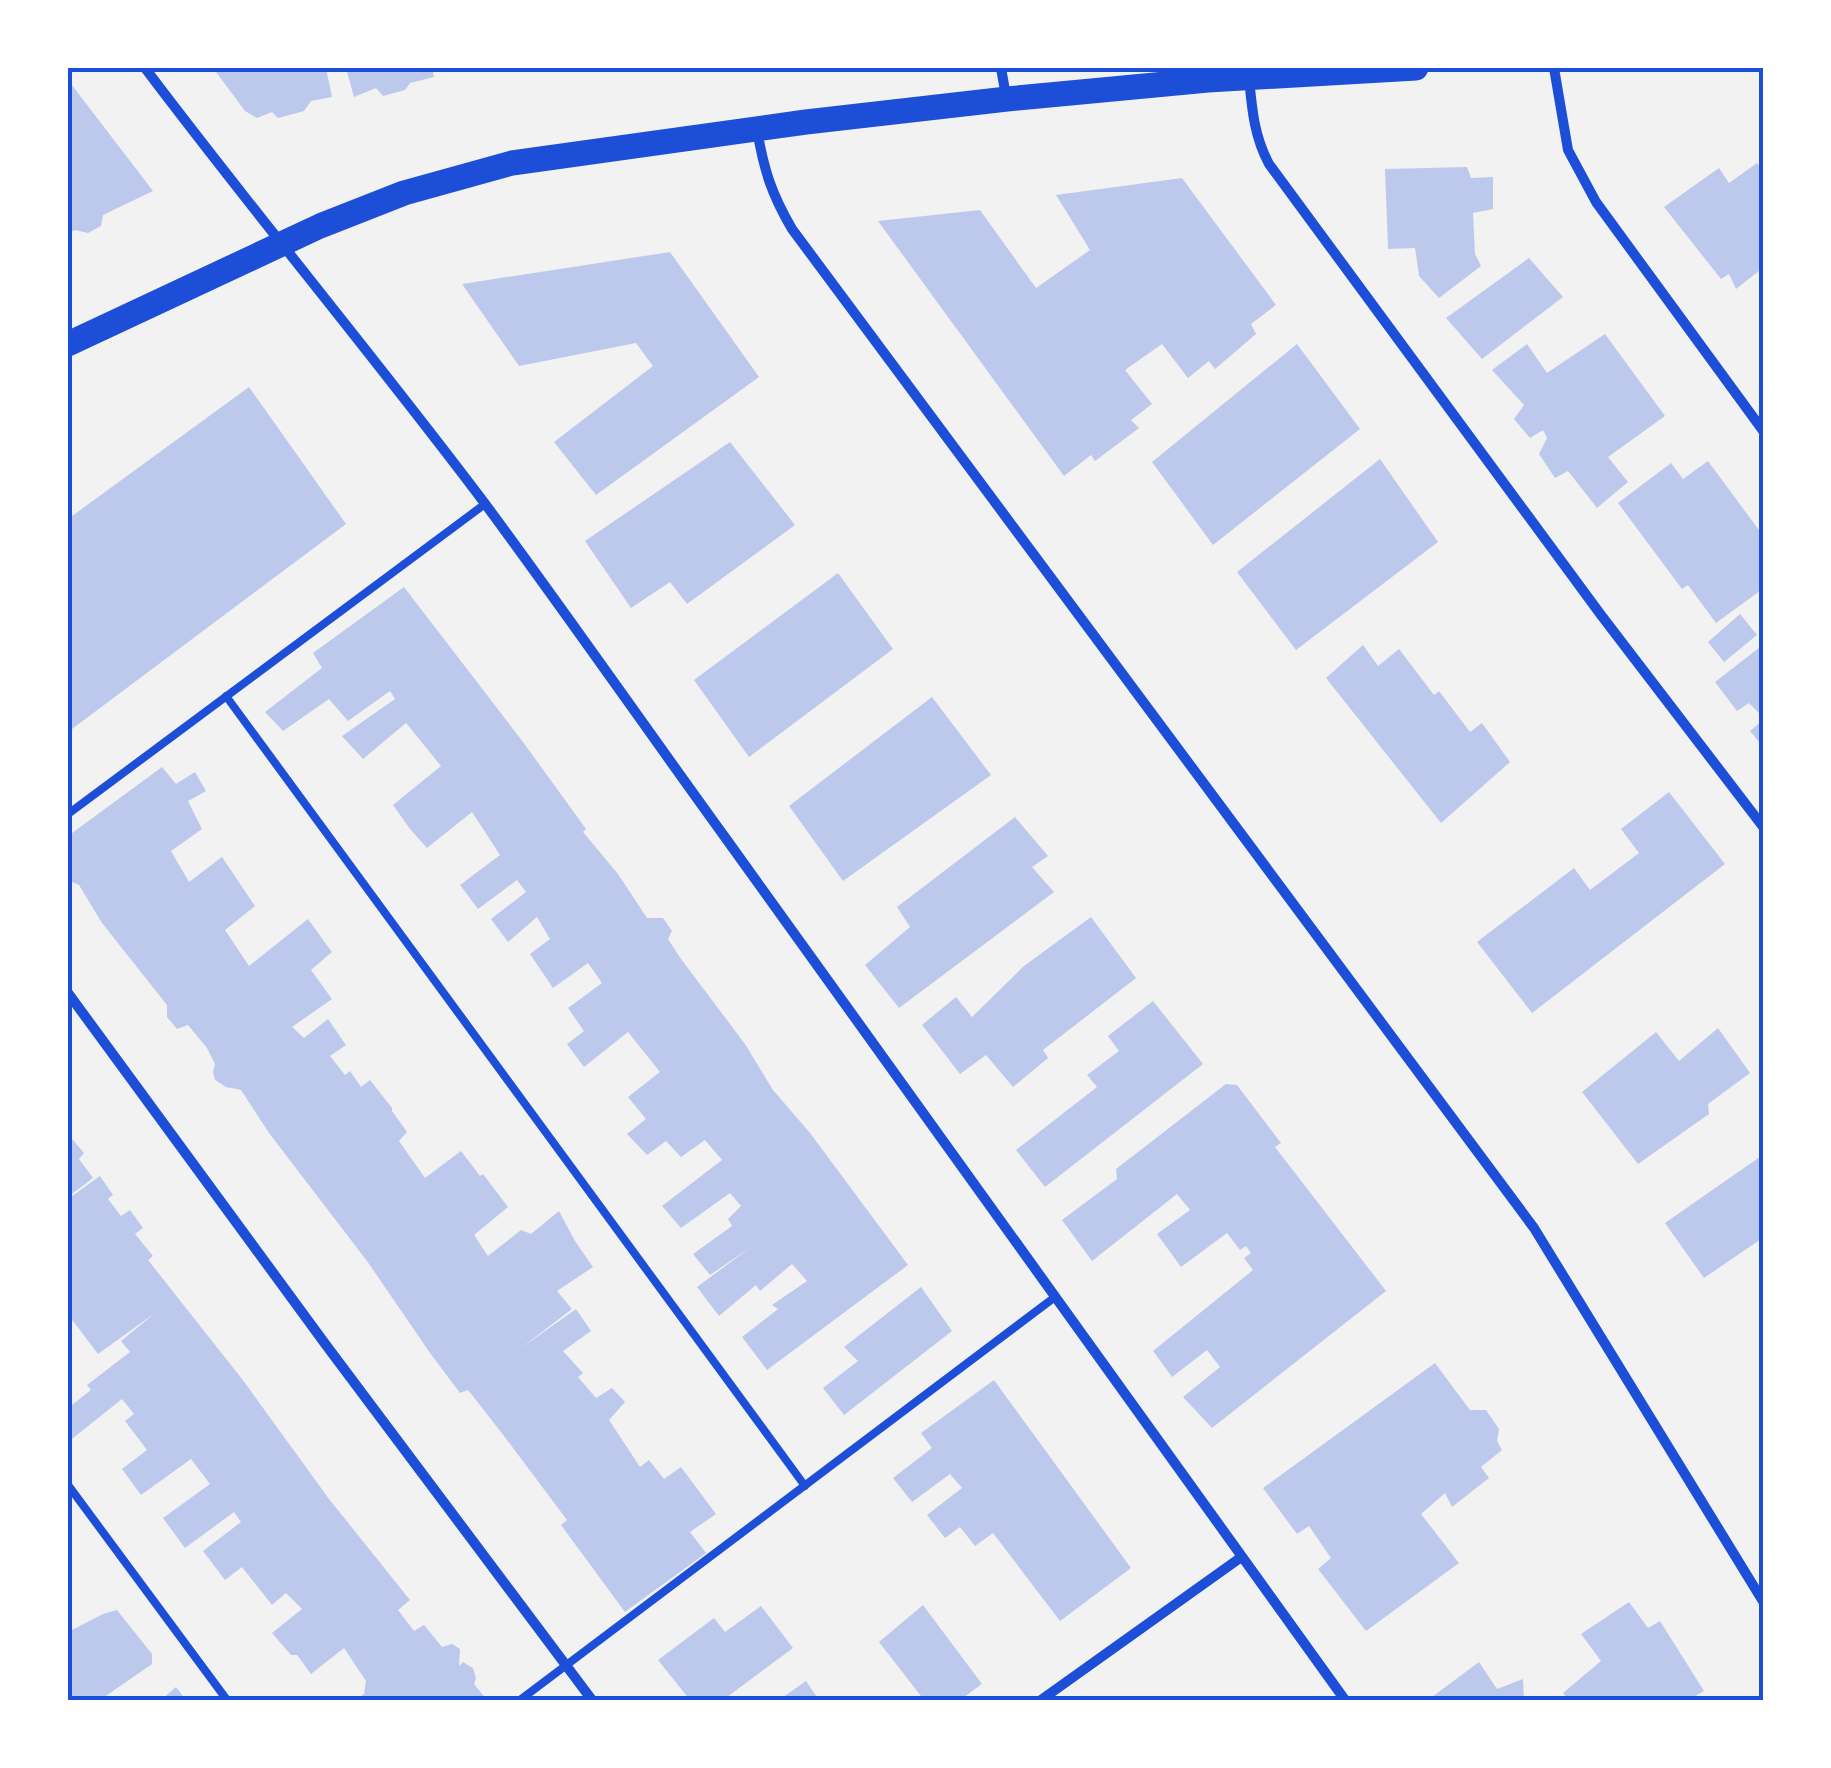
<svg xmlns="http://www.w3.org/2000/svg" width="1831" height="1768" font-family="Overpass,sans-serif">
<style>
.building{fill:#bdc9ec}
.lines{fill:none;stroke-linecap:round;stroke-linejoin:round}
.service{stroke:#1d4ed8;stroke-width:8}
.minor{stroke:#1d4ed8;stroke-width:10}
.primary{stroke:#1d4ed8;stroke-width:25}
.neatline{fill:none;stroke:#1d4ed8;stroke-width:4}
</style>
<rect width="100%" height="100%" fill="#f2f2f2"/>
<!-- building -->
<path class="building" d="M213,68H326L332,97L311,101L304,111L278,118L272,112L257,118L245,111Z
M346,68H432L434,77L410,83L405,90L383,96L376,88L354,97Z
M68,80L153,191L103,215L101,226L88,233L75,230L68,233Z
M1757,163L1764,172V224L1760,226L1764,232V267L1736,289L1729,274L1721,279L1664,207L1719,168L1729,183Z
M1467,167L1471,178L1493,177V209L1473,213L1475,254L1481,266L1439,298L1419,276L1415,248L1388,249L1385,169Z
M1182,178L1276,305L1251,324L1256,334L1215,369L1209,361L1188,378L1162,344L1125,370L1152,404L1131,420L1139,428L1095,461L1091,455L1064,476L878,221L980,210L1036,288L1090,250L1056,195Z
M670,252L759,377L596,495L554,442L653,366L636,343L519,366L462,284Z
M1529,258L1563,297L1482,359L1446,318Z
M1605,334L1665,416L1608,457L1628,482L1597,508L1568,471L1555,478L1539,454L1547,438L1543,430L1530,438L1514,419L1524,405L1492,370L1527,344L1547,373Z
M1297,344L1360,429L1213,545L1152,462Z
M249,387L346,524L68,732V519Z
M730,442L795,525L687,604L670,582L631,608L585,541Z
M1380,459L1438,542L1296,650L1237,572Z
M1708,461L1764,537V588L1716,623L1688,585L1682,589L1618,503L1671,463L1683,479Z
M838,573L893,649L749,757L694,680Z
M404,587L523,742L586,829L583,832L618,874L647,918H663L672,931L668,939L681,959L745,1044L773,1090L810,1133L908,1265L767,1370L742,1337L778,1309L772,1305L807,1281L792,1264L760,1291L756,1285L719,1316L697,1287L751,1247L710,1275L693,1254L732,1226L728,1219L741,1206L730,1193L681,1228L662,1206L722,1160L705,1140L681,1157L666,1141L647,1155L627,1134L646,1119L628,1097L660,1072L628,1032L584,1067L567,1044L584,1031L568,1008L602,983L588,963L553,988L530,954L550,939L537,917L508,942L491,919L526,892L517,880L478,909L460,885L500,855L472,812L427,848L410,829L393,805L441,766L406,723L363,759L342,736L395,699L390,691L348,721L329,699L283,731L265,712L322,668L313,653Z
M1740,614L1757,635L1724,662L1708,642Z
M1764,644V718L1749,703L1737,711L1715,682Z
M1363,645L1378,666L1399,649L1434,695L1439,691L1470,732L1482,723L1510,762L1441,823L1326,678Z
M932,697L991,775L843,881L789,806Z
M1764,719V748L1750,731Z
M162,767L176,784L195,772L206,791L188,801L202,829L171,851L189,882L222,857L255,906L225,930L249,966L308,919L332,952L311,970L332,999L292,1027L304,1038L328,1019L346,1045L330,1056L345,1075L350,1071L361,1087L370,1080L392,1108V1111L407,1132L399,1141L425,1178L461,1151L480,1176L483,1174L508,1207L474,1235L488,1256L521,1230L531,1234L559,1211L575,1241L593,1267L557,1291L572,1309L521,1348L576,1309L591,1331L563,1351L583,1373L578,1377L596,1398L612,1388L625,1402L609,1420L640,1467L649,1460L664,1479L681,1467L716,1514L690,1532L706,1553L625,1612L561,1525L567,1520L501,1432L468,1390L460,1393L430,1353L367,1261L269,1133L241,1090L226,1087L215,1080L213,1072L215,1064L207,1048L188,1025L177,1029L167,1017V1005L102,923L79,885L68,880V836Z
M1669,792L1725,864L1532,1013L1477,942L1574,868L1590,890L1639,853L1621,829Z
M1015,817L1048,856L1032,867L1054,892L899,1008L865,965L910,927L897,907Z
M1091,917L1136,978L1043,1050L1048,1058L1013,1087L986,1055L960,1074L922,1025L956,997L972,1017L1024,966Z
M1153,1001L1203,1064L1045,1187L1016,1150L1097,1087L1087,1075L1119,1051L1108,1036Z
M1718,1028L1750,1073L1708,1104L1709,1114L1638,1164L1582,1092L1656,1032L1679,1061Z
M1226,1084L1237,1085L1281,1143L1275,1147L1386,1291L1212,1428L1183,1397L1220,1367L1207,1350L1172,1377L1153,1351L1253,1270L1244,1258L1251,1253L1246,1246L1240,1250L1227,1233L1181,1267L1157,1234L1190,1210L1177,1194L1092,1261L1062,1220L1117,1179L1116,1169Z
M68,1134L84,1153L79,1159L93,1178L68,1197Z
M1764,1154V1237L1704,1278L1665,1223Z
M100,1176L113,1195L108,1199L121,1216L130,1210L143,1228L135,1234L153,1256L148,1260L242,1379L329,1499L410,1600L398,1610L414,1631L424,1625L442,1647L452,1644L460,1649L459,1666L463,1662L473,1668L476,1678L474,1684L487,1700H356L364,1694L366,1681L344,1648L311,1674L297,1655H291L272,1633L302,1609L286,1593L272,1605L242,1567L225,1580L203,1551L241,1522L234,1512L185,1548L163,1518L210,1484L191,1459L141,1495L122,1469L147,1450L125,1421L134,1414L122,1399L68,1442V1408L91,1390L87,1385L130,1352L121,1341L155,1313L98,1354L70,1317L68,1318V1199Z
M921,1287L952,1331L844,1415L823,1388L858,1361L844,1347Z
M1435,1363L1470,1410H1486L1499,1429L1497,1441L1502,1450L1481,1467L1489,1478L1452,1507L1445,1493L1421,1514L1459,1563L1366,1631L1318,1569L1331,1558L1309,1526L1297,1534L1263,1488Z
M994,1380L1131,1568L1060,1621L993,1533L975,1546L960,1527L945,1538L927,1515L962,1488L950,1474L912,1502L893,1478L932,1448L921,1433Z
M1629,1602L1648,1628L1660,1621L1704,1691L1689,1700H1569L1563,1693L1601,1661L1581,1634Z
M923,1605L982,1684L960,1700H924L879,1642Z
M761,1606L793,1648L723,1700H690L658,1660L714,1618L725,1632Z
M117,1610L152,1654V1664L100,1700H68V1632L103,1614Z
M1479,1662L1497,1689L1523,1679L1524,1700H1428Z
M806,1681L819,1700H779Z
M176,1687L186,1700H161Z"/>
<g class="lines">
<!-- service -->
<path class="service" d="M226,696L805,1486
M68,814L485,504
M68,1485L227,1700
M520,1700L1055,1297"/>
<!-- minor -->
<path class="minor" d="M145,68C255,214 373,355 483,501C566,613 645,727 727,840C933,1127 1137,1415 1345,1700
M1001,68L1006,96
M1554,68L1568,150L1596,202L1764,432
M1249,78C1252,109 1254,136 1269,164L1601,615L1764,828
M757,130C764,170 771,193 792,229L1534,1228L1764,1603
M68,993L326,1345L592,1700
M1041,1700L1240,1558"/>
<!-- primary -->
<path class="primary" d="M68,344L320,226L404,193L512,163L806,122L1007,99L1208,80L1416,68"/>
</g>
<!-- border -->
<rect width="1831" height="1768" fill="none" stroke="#ffffff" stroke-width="140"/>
<rect x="70" y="70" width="1691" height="1628" class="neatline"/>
</svg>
